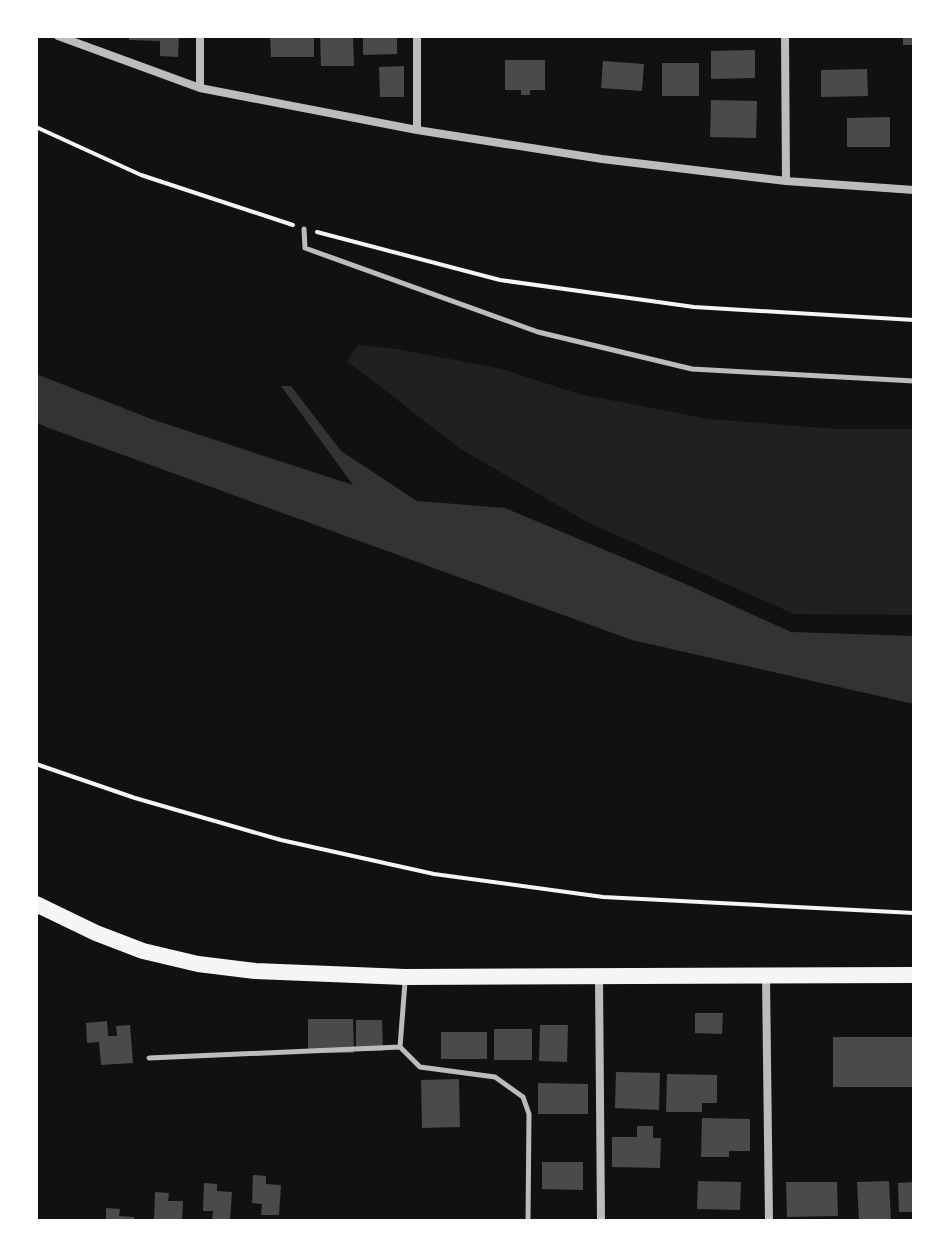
<svg xmlns="http://www.w3.org/2000/svg" width="950" height="1257" font-family="Helvetica,sans-serif">
<style>
.green{fill:#202020}
.water{fill:#333}
.building{fill:#4a4a4a}
.lines{fill:none;stroke-linecap:round;stroke-linejoin:round}
.path{stroke:#f5f5f5;stroke-width:4}
.service{stroke:#bcbcbc;stroke-width:5}
.minor{stroke:#bcbcbc;stroke-width:8}
.secondary{stroke:#f5f5f5;stroke-width:16}
</style>
<rect width="100%" height="100%" fill="#111"/>
<!-- green -->
<path class="green" d="M358,345L397,349L502,369L579,394L709,419L837,429H914V615L794,614L589,523L462,450L347,361Z"/>
<!-- water -->
<path class="water" d="M36,374L154,420L353,485L281,386H291L341,451L417,501L505,508L681,582L791,632L914,636V704L632,640L46,427L36,422Z"/>
<!-- building -->
<path class="building" d="M129,36H179L178,57L160,56V41L129,40Z
M270,36H314V57H271Z
M320,36H353L354,66H321Z
M363,36H397V54L363,55Z
M903,36H914V45H903Z
M755,50V78L711,79V51Z
M505,60H545V90H530V95H521V90H505Z
M603,61L644,64L642,91L601,88Z
M662,63H699V96H662Z
M404,66V97H380L379,67Z
M867,69L868,96L821,97V70Z
M711,100L757,101L756,138L710,137Z
M890,117V147H847V118Z
M695,1013H723L722,1034L695,1033Z
M308,1019H353L354,1053H308Z
M356,1020H382L383,1051H356Z
M107,1021L108,1036H117L116,1026L130,1025L133,1063L101,1065L99,1042L87,1043L86,1023Z
M540,1025H568L567,1062L539,1061Z
M494,1029H532V1060H494Z
M441,1032H487V1059H441Z
M833,1037H914V1087H833Z
M616,1072L660,1073L659,1110L615,1108Z
M667,1074L717,1075V1103H702V1112H666Z
M459,1079L460,1127L422,1128L421,1080Z
M538,1083L588,1084V1114H538Z
M702,1118L750,1119V1151H729V1157H701Z
M637,1126H653V1138H661L660,1168L612,1167V1137H637Z
M542,1162H583V1190L542,1189Z
M253,1175L266,1176V1184L281,1185L279,1215H261L262,1204L252,1203Z
M698,1181L741,1182L740,1210L697,1209Z
M889,1181L891,1221H859L857,1182Z
M786,1182H837L838,1216L787,1217Z
M914,1182V1212H899L898,1183Z
M204,1183L217,1184V1191L232,1192L230,1221H212L213,1211H203Z
M155,1192L169,1193L168,1201H183L182,1221L154,1220Z
M106,1208L120,1209L119,1216L134,1217V1221H106Z"/>
<g class="lines">
<!-- path -->
<path class="path" d="M36,127L141,175L293,225
M317,232L500,280L694,307L914,320
M36,764L135,798L281,840L434,874L603,897L914,913"/>
<!-- service -->
<path class="service" d="M304,229L305,248L538,332L692,369L914,381
M405,982L400,1047L420,1067L495,1077L523,1097L529,1114L528,1221
M149,1058L400,1047"/>
<!-- minor -->
<path class="minor" d="M58,36L200,88L417,130L602,159L786,181L914,190
M785,36L786,181
M200,88V36
M417,130V36
M599,977L601,1221
M766,977L769,1221"/>
<!-- secondary -->
<path class="secondary" d="M36,904L96,933L143,951L198,964L255,971L405,977L914,975"/>
</g>
<!-- border -->
<rect width="950" height="1257" fill="none" stroke="#ffffff" stroke-width="76"/>
</svg>
